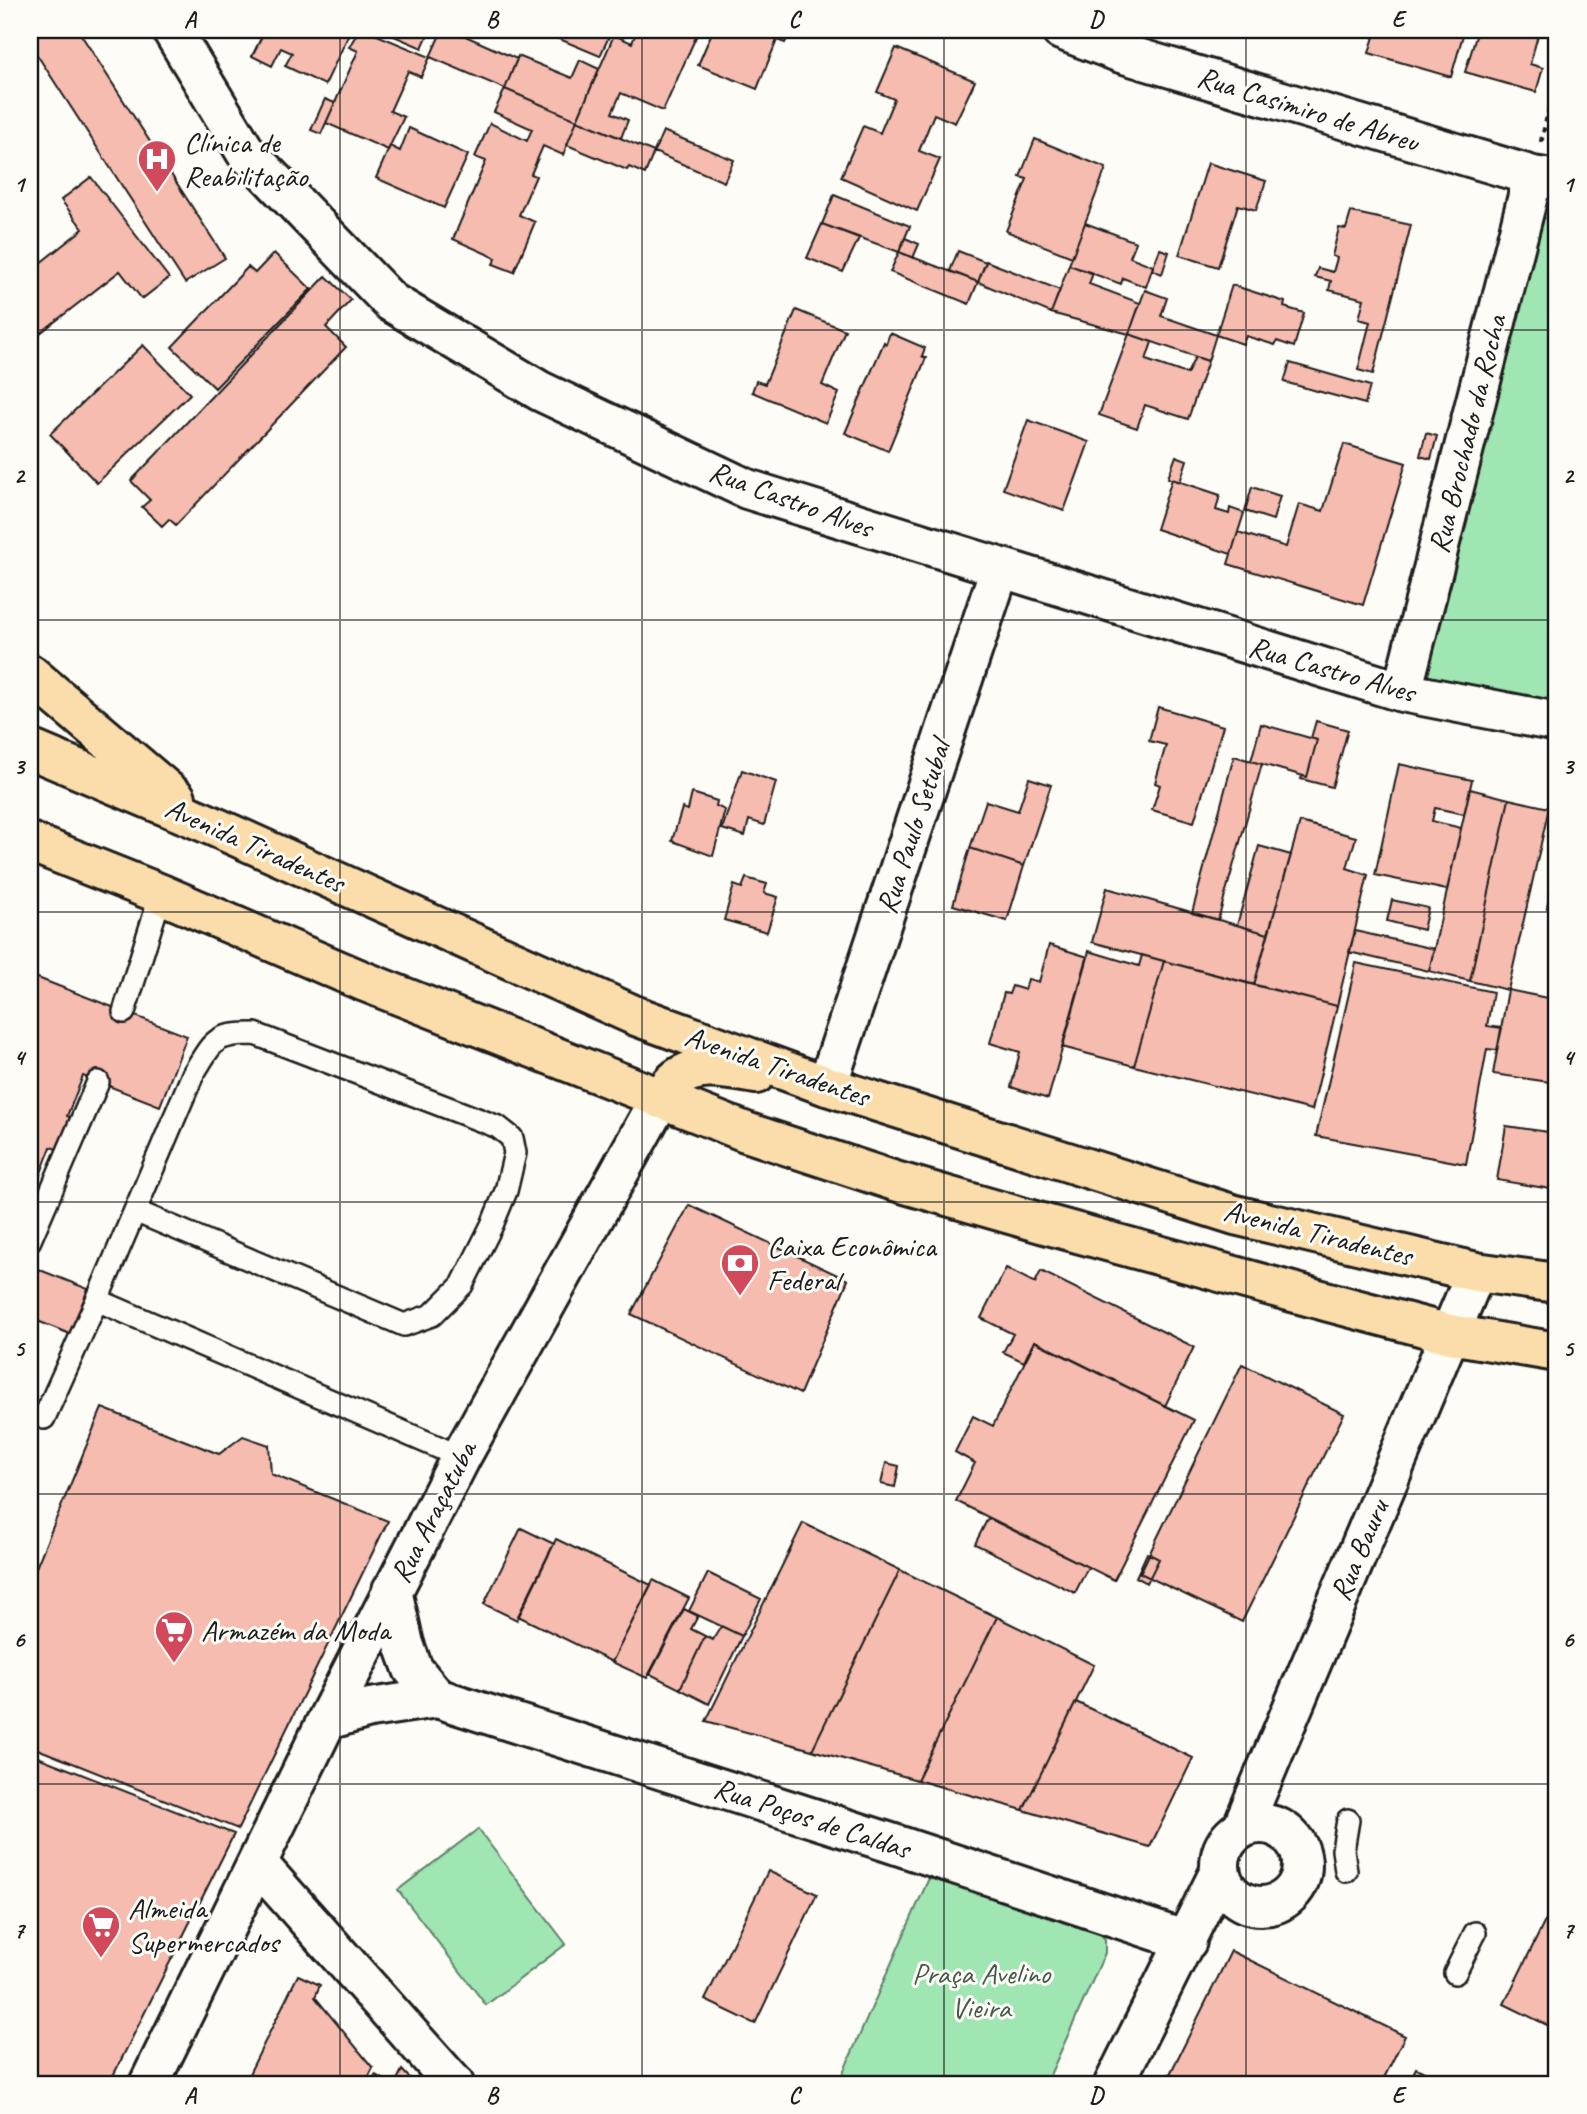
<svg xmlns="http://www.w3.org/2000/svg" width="1587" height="2114" font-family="Caveat,sans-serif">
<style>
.green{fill:#9fe6b3;stroke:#5e8168;stroke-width:2}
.building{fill:#f6bcaf;stroke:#1c1c1c;stroke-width:2}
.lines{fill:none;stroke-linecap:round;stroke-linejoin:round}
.lane-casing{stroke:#1c1c1c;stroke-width:26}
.street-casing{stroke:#1c1c1c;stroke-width:44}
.primary-casing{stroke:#1c1c1c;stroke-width:44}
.path{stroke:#1c1c1c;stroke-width:4.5;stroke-dasharray:5 5;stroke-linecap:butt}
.lane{stroke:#fdfcf7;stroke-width:21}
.street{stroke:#fdfcf7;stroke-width:38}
.primary{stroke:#fbddab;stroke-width:38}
.grid{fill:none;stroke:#1c1c1c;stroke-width:2;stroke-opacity:0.55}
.labels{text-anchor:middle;stroke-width:6;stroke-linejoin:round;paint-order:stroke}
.street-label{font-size:30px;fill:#1c1c1c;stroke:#fdfcf7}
.poi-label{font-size:30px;fill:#1c1c1c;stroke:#fdfcf7;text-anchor:start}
.park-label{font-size:30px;fill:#435949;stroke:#fdfcf7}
.neatline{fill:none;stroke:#1c1c1c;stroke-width:2.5}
.grid-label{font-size:23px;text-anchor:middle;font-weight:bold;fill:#1c1c1c}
</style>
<rect width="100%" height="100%" fill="#fdfcf7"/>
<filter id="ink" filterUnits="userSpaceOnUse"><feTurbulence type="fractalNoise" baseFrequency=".0143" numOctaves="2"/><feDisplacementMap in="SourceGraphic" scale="14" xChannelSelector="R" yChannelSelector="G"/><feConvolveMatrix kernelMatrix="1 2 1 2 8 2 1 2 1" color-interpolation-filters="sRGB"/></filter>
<g filter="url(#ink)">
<!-- green -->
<path class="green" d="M1534,216L1557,220V708L1419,684Z
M478,1829L566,1944L486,2005L398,1890Z
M929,1878L1093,1926L1105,1939V1953L1046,2084H838Z"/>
<!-- building -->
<path class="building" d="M30,30H46L48,32L52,30H78L225,258L185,283L30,44Z
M265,30H351L325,85L285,66L292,53L281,48L272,66L252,56Z
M359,30H365L430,57L421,77L408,71L390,111L404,117L388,150L326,123L358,51L349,47Z
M380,30H430L422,48Z
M442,30H452L517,59L505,89L430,57Z
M547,30H612L600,56L545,33Z
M637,30H699L663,111L621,93L612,113L628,120L621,138L577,120L614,35L632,43Z
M713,30H791L785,43L777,40L757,89L698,65Z
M1376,30H1452L1451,32L1463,35L1451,77L1369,53Z
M1478,30H1518L1538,35L1530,64L1543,68L1536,92L1465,72Z
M896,48L975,81L955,123L934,114L919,151L940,159L917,211L841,177L863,126L880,133L894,99L877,92Z
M518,56L572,78L580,60L599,69L577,120L505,89Z
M505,89L577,120L563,155L543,146L531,174L536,176L519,215L535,222L514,272L493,264L496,258L453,239L486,161L475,157L490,123L527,141L532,129L494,112Z
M325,99L335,103L321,134L311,130Z
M577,120L654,152L645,174L629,167L627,170L567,145Z
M409,128L468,155L444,208L376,178L390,146L400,151Z
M663,131L734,160L724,182L654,152Z
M1035,139L1106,168L1072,257L1006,231L1027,179L1020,177Z
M1208,163L1266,181L1256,210L1238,205L1218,267L1179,255Z
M91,177L169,278L142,299L120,271L30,341V271L83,229L61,200Z
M834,195L910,226L899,252L822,224Z
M1351,212L1411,225L1373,374L1358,370L1370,322L1359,319L1364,299L1329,290L1331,281L1315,277L1318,268L1333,272L1337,258L1332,256L1339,228L1346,229Z
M1085,223L1136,242L1130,257L1153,266L1146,287L1123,278L1121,284L1069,265Z
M822,224L859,238L843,272L807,258Z
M905,238L919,244L913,258L899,252Z
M1160,249L1169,252L1162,274L1152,270Z
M958,251L986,262L978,282L950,271Z
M899,252L978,282L969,304L890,272Z
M274,253L311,289L215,388L172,347L248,267L255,273Z
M986,261L1060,290L1051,313L978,282Z
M1069,265L1093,273L1089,284L1140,303L1129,334L1051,313Z
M326,276L351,300L326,327L346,347L176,525L169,519L162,526L142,507L150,500L131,481Z
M1232,285L1285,302L1284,307L1304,313L1294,347L1277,341L1275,345L1246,336L1243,344L1216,335Z
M1145,290L1167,298L1161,316L1216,335L1208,361L1129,334Z
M796,310L845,330L822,385L839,393L826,423L752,392L756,381L765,384Z
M890,333L925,348L922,356L926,358L888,451L845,433L884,342L886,344Z
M1129,334L1152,342L1146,360L1187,374L1195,357L1208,361L1188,419L1145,405L1137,428L1099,415Z
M143,345L190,394L97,483L50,434Z
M1290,363L1370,386L1365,404L1284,382Z
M1028,420L1089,442L1064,511L1003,489Z
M1426,433L1437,436L1431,459L1420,456Z
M1344,444L1406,463L1363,605L1228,564L1238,532L1286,547L1299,504L1323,511Z
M1176,456L1187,460L1180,482L1168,478Z
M1172,479L1220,495L1216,510L1229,514L1230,508L1244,513L1231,554L1156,529Z
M1252,487L1280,496L1273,520L1245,511Z
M1158,707L1223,726L1194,822L1152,810L1160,785L1155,783L1166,745L1149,741Z
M1316,721L1348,730L1332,787L1301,779L1302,776L1307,777L1317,740L1311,738Z
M1261,724L1317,740L1307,777L1251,761Z
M1234,756L1262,764L1218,920L1192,913Z
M1399,764L1472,780L1464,814L1435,808L1432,821L1461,828L1447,890L1375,875Z
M742,770L776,782L764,825L749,820L745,836L722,829Z
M1029,778L1051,785L1024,866L970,848L986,801L1018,811Z
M1470,789L1509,799L1470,981L1429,971Z
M692,793L717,801L716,806L725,810L713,856L672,841L682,808L688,810Z
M1509,799L1549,808L1508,990L1470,981Z
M1300,822L1356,837L1347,868L1368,875L1337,1006L1254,985Z
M1259,846L1291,855L1268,934L1237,925Z
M970,848L1024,866L1007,921L953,905Z
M746,878L767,884L764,893L778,897L767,932L724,920L734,885L742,888Z
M1557,879V909L1547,908L1552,882L1556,883Z
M1107,888L1268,934L1254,985L1092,942Z
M1392,900L1428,908L1423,930L1387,921Z
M1355,931L1434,949L1429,971L1349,952Z
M1049,945L1088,957L1048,1099L1011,1087L1020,1052L990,1043L1004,993L1009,994L1012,986L1025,990L1028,979L1039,982Z
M1089,951L1139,966L1142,955L1164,961L1134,1066L1062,1047Z
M1164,961L1337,1006L1312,1110L1134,1066Z
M1356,963L1493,992L1487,1026L1502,1028L1497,1050L1487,1049L1466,1164L1316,1136Z
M30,975L187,1036L160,1106L83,1076L67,1116L77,1120L65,1152L51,1147L32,1196L42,1199L38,1209L30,1205Z
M1508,990L1557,1000V1083L1493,1074Z
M1557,1124V1190L1497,1180L1506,1126L1556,1133Z
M689,1205L848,1280L800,1394L631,1314Z
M35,1268L88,1289L70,1334L30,1318V1282Z
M1006,1268L1035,1283L1041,1271L1194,1347L1165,1406L1034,1341L1024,1362L1003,1352L1013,1334L981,1318Z
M1035,1341L1194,1420L1114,1580L956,1501L975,1463L955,1452L973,1416L993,1426Z
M1242,1364L1344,1414L1242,1622L1140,1573Z
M102,1408L219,1454L243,1436L269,1445L271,1474L388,1521L238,1829L30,1746V1582Z
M886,1463L899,1466L895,1487L881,1484Z
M988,1518L1088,1567L1075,1593L975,1544Z
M803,1523L900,1570L812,1750L706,1721Z
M521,1528L554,1544L517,1620L484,1604Z
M556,1539L651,1585L612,1662L518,1616Z
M1147,1553L1159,1559L1147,1583L1136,1577Z
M900,1570L997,1617L917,1780L812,1750Z
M708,1573L761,1599L742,1636L689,1611Z
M653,1580L689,1598L647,1678L612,1662Z
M684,1609L698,1616L691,1629L705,1636L680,1689L650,1674Z
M997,1617L1094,1665L1023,1810L917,1780Z
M721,1626L742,1636L709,1704L680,1689L705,1636L713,1640Z
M1076,1702L1193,1758L1150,1847L1023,1810Z
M30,1754L234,1834L109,2084H30Z
M768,1871L817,1894L755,2024L705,2000Z
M1557,1897V2030L1504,2004Z
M1231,1951L1405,2036L1381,2084H1165Z
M298,1975L320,1985L315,1997L373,2068L365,2084H244Z
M1416,2068L1449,2084H1408Z
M402,2070L415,2084H395Z
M375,2075L385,2080L383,2084H371Z"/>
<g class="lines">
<!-- lane casing -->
<g class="lane-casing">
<path id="lane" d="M124,1012L161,894
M135,1211L404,1325L432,1315L462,1285L492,1225L506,1191L515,1153L512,1138L498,1127L255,1034C214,1034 214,1040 193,1074L97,1300L461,1457
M30,1240L98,1082
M44,1418L97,1300
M1346,1871L1343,1850L1348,1820
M1455,1973L1475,1933"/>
</g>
<!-- street casing -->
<g class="street-casing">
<path id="street" d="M172,30L245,151L391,302L540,391L747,489L1402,692L1557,722
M1061,30L1121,53L1533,176L1557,180
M1402,692L1533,176
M827,1086L1000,568
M392,1590L404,1644L413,1669L437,1698
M327,1720L370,1708L437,1698L888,1842L1187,1941
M1220 1865a41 41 0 1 1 82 0a41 41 0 1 1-82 0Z
M1242,1828L1476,1272
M258,1864L454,2084
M149,2084L327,1720L461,1457L660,1099
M1114,2084L1220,1871"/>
</g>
<!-- primary casing -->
<g class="primary-casing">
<path id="primary" d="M30,674L176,798
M30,749L204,822L636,1016L827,1086L1235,1215L1476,1272L1557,1283
M30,842L161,894L363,981L746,1132L895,1181L1045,1224L1329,1302L1450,1334L1557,1352
M660,1099C664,1093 669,1086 674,1081C696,1061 730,1070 756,1074"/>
</g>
<!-- path -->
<path class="path" d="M1541,142L1557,75"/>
<!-- lane -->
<use href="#lane" class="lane"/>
<!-- street -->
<use href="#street" class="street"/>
<!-- primary -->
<use href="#primary" class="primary"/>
</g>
</g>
<!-- grid -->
<path class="grid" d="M340,30V2084M642,30V2084M944,30V2084M1246,30V2084M30,330H1557M30,620H1557M30,912H1557M30,1202H1557M30,1494H1557M30,1784H1557"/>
<!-- icons -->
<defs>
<g id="hospital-pin" transform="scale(2.0125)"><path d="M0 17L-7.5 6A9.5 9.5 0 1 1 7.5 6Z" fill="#d1495b" stroke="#fdfcf7"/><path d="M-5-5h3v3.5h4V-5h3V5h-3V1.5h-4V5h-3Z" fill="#fff"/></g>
<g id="bank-pin" transform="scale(2.0125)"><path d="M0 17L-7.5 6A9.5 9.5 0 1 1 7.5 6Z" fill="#d1495b" stroke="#fdfcf7"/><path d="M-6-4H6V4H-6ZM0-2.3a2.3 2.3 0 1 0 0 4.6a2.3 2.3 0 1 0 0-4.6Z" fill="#fff"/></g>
<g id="supermarket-pin" transform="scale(2.0125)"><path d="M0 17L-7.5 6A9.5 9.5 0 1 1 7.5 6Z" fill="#d1495b" stroke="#fdfcf7"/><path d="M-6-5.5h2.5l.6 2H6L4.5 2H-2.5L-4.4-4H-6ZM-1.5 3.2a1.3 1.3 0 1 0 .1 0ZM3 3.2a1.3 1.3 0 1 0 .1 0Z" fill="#fff"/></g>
</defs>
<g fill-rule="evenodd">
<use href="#hospital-pin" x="157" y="159"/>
<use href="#bank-pin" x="740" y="1263"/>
<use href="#supermarket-pin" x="174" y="1630"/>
<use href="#supermarket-pin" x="101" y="1925"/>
</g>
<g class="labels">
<!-- street labels -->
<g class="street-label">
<text transform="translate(1308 109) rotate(17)" y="10">Rua Casimiro de Abreu</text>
<text transform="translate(1467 434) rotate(-76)" y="10">Rua Brochado da Rocha</text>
<text transform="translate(791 499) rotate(20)" y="10">Rua Castro Alves</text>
<text transform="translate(1332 669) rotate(16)" y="10">Rua Castro Alves</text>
<text transform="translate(913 827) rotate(-72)" y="10">Rua Paulo Setubal</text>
<text transform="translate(255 845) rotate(24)" y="10">Avenida Tiradentes</text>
<text transform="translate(777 1066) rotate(19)" y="10">Avenida Tiradentes</text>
<text transform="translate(1318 1233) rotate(14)" y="10">Avenida Tiradentes</text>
<text transform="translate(433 1512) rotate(-63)" y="10">Rua Araçatuba</text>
<text transform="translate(1359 1550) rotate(-67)" y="10">Rua Bauru</text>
<text transform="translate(812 1818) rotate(18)" y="10">Rua Poços de Caldas</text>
</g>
<!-- poi labels -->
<g class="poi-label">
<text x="184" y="152">Clínica de<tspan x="184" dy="34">Reabilitação</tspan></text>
<text x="767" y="1256">Caixa Econômica<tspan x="767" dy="34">Federal</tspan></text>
<text x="201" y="1640">Armazém da Moda</text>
<text x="128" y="1918">Almeida<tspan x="128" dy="34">Supermercados</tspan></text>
</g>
<!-- park labels -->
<g class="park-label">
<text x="981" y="1983">Praça Avelino<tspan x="981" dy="34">Vieira</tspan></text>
</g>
</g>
<!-- margin -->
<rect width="1587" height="2114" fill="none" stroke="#fdfcf7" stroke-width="77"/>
<rect x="38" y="38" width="1510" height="2038" class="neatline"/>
<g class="grid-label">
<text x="190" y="27">A</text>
<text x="492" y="27">B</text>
<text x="794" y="27">C</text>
<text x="1096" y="27">D</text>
<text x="1398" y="27">E</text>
<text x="19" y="192">1</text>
<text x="1568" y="192">1</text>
<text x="19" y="483">2</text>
<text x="1568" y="483">2</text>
<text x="19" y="774">3</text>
<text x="1568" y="774">3</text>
<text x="19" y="1065">4</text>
<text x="1568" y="1065">4</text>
<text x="19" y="1356">5</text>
<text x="1568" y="1356">5</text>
<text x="19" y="1647">6</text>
<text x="1568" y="1647">6</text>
<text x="19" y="1938">7</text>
<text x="1568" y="1938">7</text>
<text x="190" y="2103">A</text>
<text x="492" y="2103">B</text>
<text x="794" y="2103">C</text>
<text x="1096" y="2103">D</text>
<text x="1398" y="2103">E</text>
</g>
</svg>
